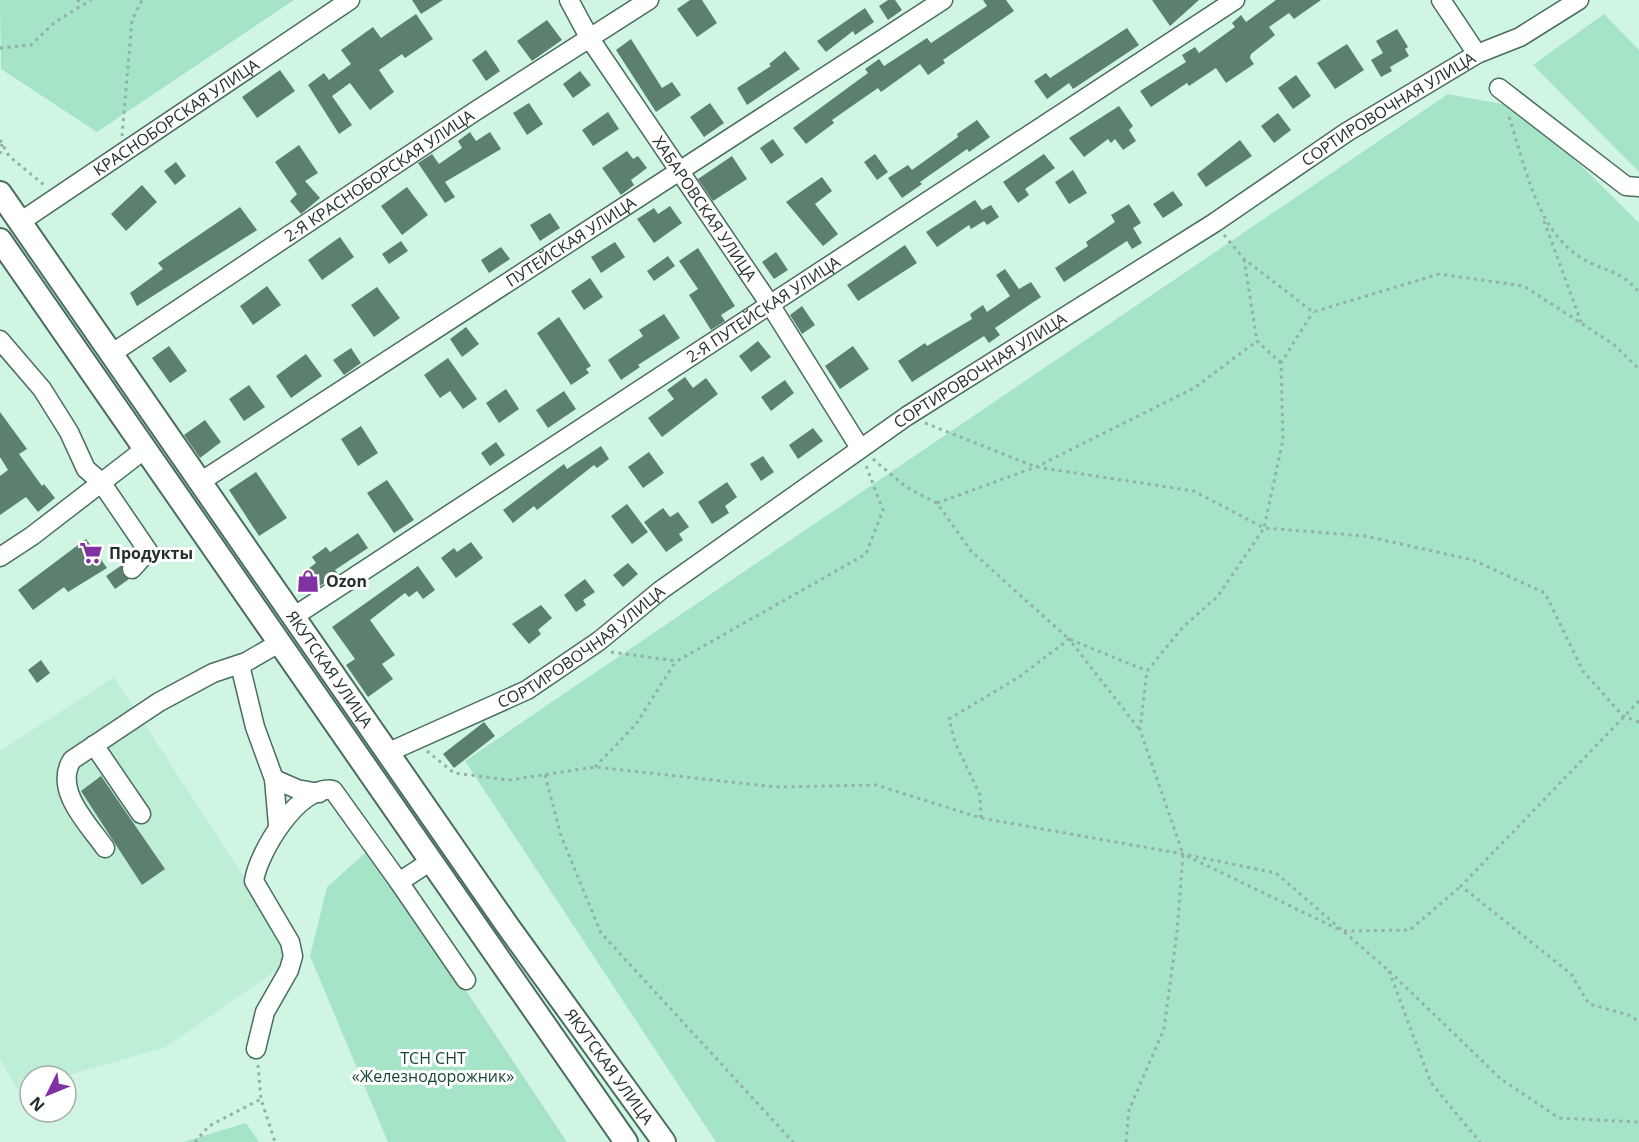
<svg xmlns="http://www.w3.org/2000/svg" width="1639" height="1142" font-family="'Open Sans',sans-serif">
<style>
.built{fill:#bfeed7}
.green{fill:#a5e4c6}
.building{fill:#5d7f6f}
.lines{fill:none;stroke-linecap:round;stroke-linejoin:round}
.minor-casing{stroke:#4b6d5d;stroke-width:21}
.major-casing{stroke:#4b6d5d;stroke-width:26}
.path{stroke:#93b1a2;stroke-width:3;stroke-dasharray:3 4.5;stroke-linecap:butt}
.minor{stroke:#fff;stroke-width:18}
.major{stroke:#fff;stroke-width:22}
.labels{text-anchor:middle;stroke-width:6;stroke-linejoin:round;paint-order:stroke}
.street-label{font-size:16px;fill:#23312a;stroke:#fff}
.poi-label{font-size:16px;font-weight:bold;fill:#23312a;stroke:#fff;text-anchor:start}
.park-label{font-size:16px;fill:#174634;stroke:#fff}
</style>
<rect width="100%" height="100%" fill="#d0f6e3"/>
<!-- built -->
<path class="built" d="M114,677L296,957L166,1047L66,1076H30V1087L18,1090L0,1060V751Z"/>
<!-- green -->
<path class="green" d="M0,0H294L97,132L1,69Z
M1604,14L1639,50V172L1533,65Z
M1448,94L1523,108L1639,223V1142H716L465,761Z
M371,848L567,1142H388L310,956L327,887Z
M246,1123L259,1142H183Z"/>
<!-- building -->
<path class="building" d="M412,0H443L421,14Z
M690,0H702L717,23L697,37L677,9Z
M888,0H895L902,10L888,20L879,6Z
M983,0H1006L1014,11L943,60L945,63L928,75L920,64L881,92L878,88L832,120L834,123L806,144L793,128L868,73L865,69L879,59L884,66L927,38L931,43L987,6Z
M1152,0H1199L1170,26Z
M1276,0H1321L1294,19L1289,13L1269,27L1275,35L1251,54L1250,58L1254,64L1226,83L1216,68L1189,86L1187,83L1151,107L1140,91L1186,62L1182,55L1195,47L1199,53L1235,27L1232,23L1241,15L1246,22Z
M865,8L874,22L855,35L853,31L826,52L817,41Z
M416,14L433,39L405,58L402,54L379,70L394,92L370,110L350,83L332,96L352,125L339,134L308,85L324,73L329,80L351,64L341,50L373,27L381,38Z
M547,20L562,40L532,61L517,41Z
M1127,28L1139,45L1073,89L1069,83L1047,99L1034,81L1046,73L1050,78Z
M1397,29L1408,47L1405,49L1409,56L1390,67L1392,71L1381,77L1371,60L1383,53L1376,41Z
M631,39L662,88L672,82L681,95L656,112L616,50Z
M1347,44L1364,70L1335,89L1317,63Z
M486,50L500,71L486,81L472,60Z
M785,51L800,69L747,105L737,88L771,66L769,64Z
M280,70L295,91L257,118L242,97Z
M580,71L591,85L573,98L563,84Z
M1296,75L1311,96L1293,109L1278,88Z
M529,103L543,124L527,135L513,113Z
M710,103L724,123L704,137L690,117Z
M1119,106L1133,126L1129,130L1136,141L1123,150L1115,139L1111,143L1108,139L1084,157L1069,138Z
M608,112L619,129L593,146L582,130Z
M1278,113L1291,130L1274,143L1261,126Z
M977,120L990,137L969,152L967,149L920,182L922,184L902,198L888,178L908,165L912,170L958,137L957,134Z
M470,132L476,141L490,132L501,149L445,182L455,197L445,203L418,163L432,154L439,164L462,148L458,141Z
M773,139L784,155L771,164L760,148Z
M1240,140L1252,156L1206,187L1197,174Z
M299,145L318,173L305,181L320,198L301,214L290,201L297,194L275,162Z
M627,151L633,159L638,156L647,168L631,180L634,185L621,195L602,168Z
M875,154L888,172L877,180L864,162Z
M1044,154L1055,168L1025,189L1029,195L1018,203L1003,182Z
M732,156L747,179L713,201L698,179Z
M176,162L186,176L175,185L164,171Z
M1073,170L1087,193L1069,204L1055,182Z
M822,177L832,191L815,204L838,234L823,246L786,202Z
M142,185L157,202L126,231L111,214Z
M407,187L428,215L402,235L381,206Z
M1173,191L1183,205L1163,218L1153,204Z
M975,200L982,210L991,205L999,217L987,225L984,221L971,229L969,225L937,247L926,232Z
M1129,204L1141,223L1133,228L1142,243L1132,249L1127,241L1064,282L1055,268L1088,246L1086,242L1115,222L1111,215Z
M670,206L682,223L654,243L637,219L654,208L658,214Z
M240,207L257,230L137,306L130,293L163,269L158,263Z
M550,213L560,228L540,241L530,225Z
M340,237L354,257L322,280L308,260Z
M401,241L408,251L389,264L382,254Z
M615,242L625,257L601,273L591,257Z
M905,245L917,263L858,301L847,285Z
M501,247L510,259L489,273L481,260Z
M698,248L735,306L721,315L725,321L711,330L689,295L698,289L679,261Z
M776,252L788,270L774,279L762,262Z
M668,256L675,266L654,281L647,271Z
M1005,269L1019,289L1031,282L1041,297L995,328L1000,335L989,343L984,336L912,382L898,361L925,343L927,346L972,319L970,314L983,305L987,312L1010,296L996,275Z
M590,278L603,297L584,310L571,291Z
M267,286L281,305L253,325L240,306Z
M377,287L400,318L374,337L351,305Z
M802,306L815,325L802,334L790,315Z
M664,314L680,338L638,365L640,367L621,380L608,360L643,336L639,330Z
M559,317L591,366L586,369L589,373L571,385L537,333Z
M466,327L479,344L462,357L450,339Z
M758,341L771,357L751,372L739,356Z
M169,346L187,371L170,383L152,358Z
M853,346L869,369L840,389L825,366Z
M351,348L361,363L344,375L333,360Z
M306,354L322,376L291,398L276,376Z
M448,358L477,399L463,409L450,391L440,398L424,375Z
M685,377L693,388L706,378L718,394L662,437L648,418L674,399L667,390Z
M785,380L794,393L771,411L761,397Z
M249,385L265,407L244,421L229,399Z
M506,389L519,409L499,423L486,403Z
M564,391L576,409L548,428L536,410Z
M0,412L27,449L19,454L42,486L44,484L55,498L38,512L26,497L0,515V476L8,470L0,457Z
M205,420L221,442L200,458L184,435Z
M361,426L378,453L358,466L341,439Z
M813,428L823,441L798,459L789,445Z
M496,442L505,455L490,466L481,453Z
M601,446L609,459L597,468L594,465L537,510L534,506L513,523L503,510L564,464L567,469Z
M649,452L664,473L643,488L628,467Z
M763,456L774,472L761,481L750,464Z
M256,472L287,518L259,536L229,490Z
M387,480L414,520L394,533L367,493Z
M727,482L737,497L725,506L729,513L712,524L698,502Z
M627,504L648,532L632,544L611,516Z
M663,508L670,517L678,512L689,527L679,534L683,540L666,552L644,522Z
M358,533L368,548L335,570L338,574L335,576L309,593L297,577L316,563L312,557L326,547L330,552Z
M86,539L107,568L68,592L64,587L33,610L18,590Z
M471,542L483,558L456,578L441,558L454,548L457,552Z
M628,563L638,574L623,587L613,575Z
M122,565V573L129,579L115,589L106,576Z
M418,566L435,590L423,599L417,591L409,597L405,593L370,620L395,655L382,664L393,679L368,697L346,665L355,659L332,627Z
M585,579L595,592L583,600L586,605L576,612L564,595Z
M541,605L552,618L538,630L541,634L529,644L512,624Z
M41,660L50,673L37,683L28,670Z
M484,722L495,736L454,768L443,754Z
M101,776L165,869L142,885L81,791Z"/>
<g class="lines">
<!-- minor casing -->
<g class="minor-casing">
<g id="minor">
<path id="s1" d="M569,0L590,39L771,306L860,448"/>
<path d="M1441,0L1477,54"/>
<path d="M1499,88L1626,186L1639,187"/>
<path id="s2" d="M20,222L350,0"/>
<path d="M0,340L42,389L69,432L86,469L101,482L148,551L132,569"/>
<path id="s3" d="M111,354L474,112L649,0"/>
<path id="s4" d="M200,482L943,0"/>
<path d="M0,557L32,536L145,449"/>
<path id="s5" d="M293,617L1235,0"/>
<path d="M240,665L255,727L274,779L278,825"/>
<path d="M94,745L141,814"/>
<path id="s6" d="M389,752L527,690L599,641L661,590L907,416L1214,223L1347,132L1477,54L1520,37L1579,0"/>
<path d="M274,779L297,789L319,793"/>
<path d="M105,848C89,825 53,790 72,760L159,702L213,673L246,662L279,643"/>
<path d="M399,882L466,980"/>
<path d="M256,1049L265,1012L289,970L293,956L290,942L254,881C258,853 299,784 333,790L399,882L431,861"/>
</g>
</g>
<!-- major casing -->
<g class="major-casing">
<g id="major">
<path id="s7" d="M0,193L507,925L664,1142"/>
<path d="M0,240L626,1142"/>
</g>
</g>
<!-- path -->
<path class="path" d="M77,0L85,4
M0,48L31,45L55,22L91,0
M1509,117C1525,164 1536,229 1580,257C1603,272 1618,268 1639,292
M122,136L132,20L142,0
M0,140L9,156L44,185
M0,154L2,144
M1544,221L1581,322
M1224,235L1244,259L1313,312L1439,274L1524,286L1613,344L1639,369
M1244,259L1257,341L1281,363
M925,423L1036,467L1194,491L1264,528L1283,440L1281,363L1313,312
M873,459L906,487L937,503L971,551L1069,639L1147,671
M937,503L1036,467L1194,388L1257,341
M611,652L677,661L866,554L883,510L865,463
M1639,701L1461,886L1571,974L1589,1004L1632,1016L1639,1023
M427,751L454,773L509,780L595,767L776,787L876,785L981,818L1183,854L1276,873L1388,970L1501,1079L1559,1118L1639,1122
M595,767L636,724L676,661
M545,775L561,836L601,933L793,1142
M981,818L980,795L955,742L949,719L1019,677L1069,639L1139,729
M1187,856L1338,929
M1344,931L1410,930L1461,886
M1389,971L1431,1083L1480,1142
M258,1065L261,1099L275,1142
M195,1142L209,1126L261,1099
M1126,1142L1129,1110L1164,1029L1177,932L1183,854L1140,730L1147,671L1183,627L1218,596L1264,528L1365,536L1473,560L1545,593L1583,671L1623,716L1639,722"/>
<!-- minor -->
<use href="#minor" class="minor"/>
<!-- major -->
<use href="#major" class="major"/>
</g>
<!-- icons -->
<defs>
<g id="supermarket-bare" transform="scale(1.8)"><path d="M-6-5.5h2.5l.6 2H6L4.5 2H-2.5L-4.4-4H-6ZM-1.5 3.2a1.3 1.3 0 1 0 .1 0ZM3 3.2a1.3 1.3 0 1 0 .1 0Z" fill="#8031a2" stroke="#fff" stroke-width="2.5" paint-order="stroke"/></g>
<g id="shop-bare" transform="scale(1.8)"><path d="M-5-2.5h2.3a2.7 3.5 0 0 1 5.4 0H5L5.5 6h-11ZM-1.5-2.5h3a1.5 2.3 0 0 0-3 0Z" fill="#8031a2" stroke="#fff" stroke-width="2.5" paint-order="stroke"/></g>
</defs>
<g fill-rule="evenodd">
<use href="#supermarket-bare" x="91" y="553"/>
<use href="#shop-bare" x="308" y="581"/>
</g>
<g class="labels">
<!-- street labels -->
<g class="street-label">
<text dy="6" stroke="none"><textPath href="#s6" startOffset="1191">СОРТИРОВОЧНАЯ УЛИЦА</textPath></text>
<text dy="6" stroke="none"><textPath href="#s2" startOffset="188">КРАСНОБОРСКАЯ УЛИЦА</textPath></text>
<text dy="6" stroke="none"><textPath href="#s3" startOffset="322">2-Я КРАСНОБОРСКАЯ УЛИЦА</textPath></text>
<text dy="6" stroke="none"><textPath href="#s1" startOffset="249">ХАБАРОВСКАЯ УЛИЦА</textPath></text>
<text dy="6" stroke="none"><textPath href="#s4" startOffset="442">ПУТЕЙСКАЯ УЛИЦА</textPath></text>
<text dy="6" stroke="none"><textPath href="#s5" startOffset="562">2-Я ПУТЕЙСКАЯ УЛИЦА</textPath></text>
<text dy="6" stroke="none"><textPath href="#s6" startOffset="706">СОРТИРОВОЧНАЯ УЛИЦА</textPath></text>
<text dy="6" stroke="none"><textPath href="#s6" startOffset="220">СОРТИРОВОЧНАЯ УЛИЦА</textPath></text>
<text dy="6" stroke="none"><textPath href="#s7" startOffset="579">ЯКУТСКАЯ УЛИЦА</textPath></text>
<text dy="6" stroke="none"><textPath href="#s7" startOffset="1065">ЯКУТСКАЯ УЛИЦА</textPath></text>
</g>
<!-- poi labels -->
<g class="poi-label">
<text x="109" y="559">Продукты</text>
<text x="326" y="587">Ozon</text>
</g>
<!-- park labels -->
<g class="park-label">
<text x="433" y="1064">ТСН СНТ<tspan x="433" dy="18">«Железнодорожник»</tspan></text>
</g>
</g>
<!-- north arrow -->
<g transform="translate(48 1094) rotate(227)"><circle r="28" fill="#ffffff" stroke="#a7adaa" stroke-width="1.5"/>
<path d="M0-4.5L10 22L0 15L-10 22Z" fill="#8031a2"/>
<text y="-9" font-size="16" font-weight="bold" text-anchor="middle" fill="#23312a">N</text>
</g>
</svg>
